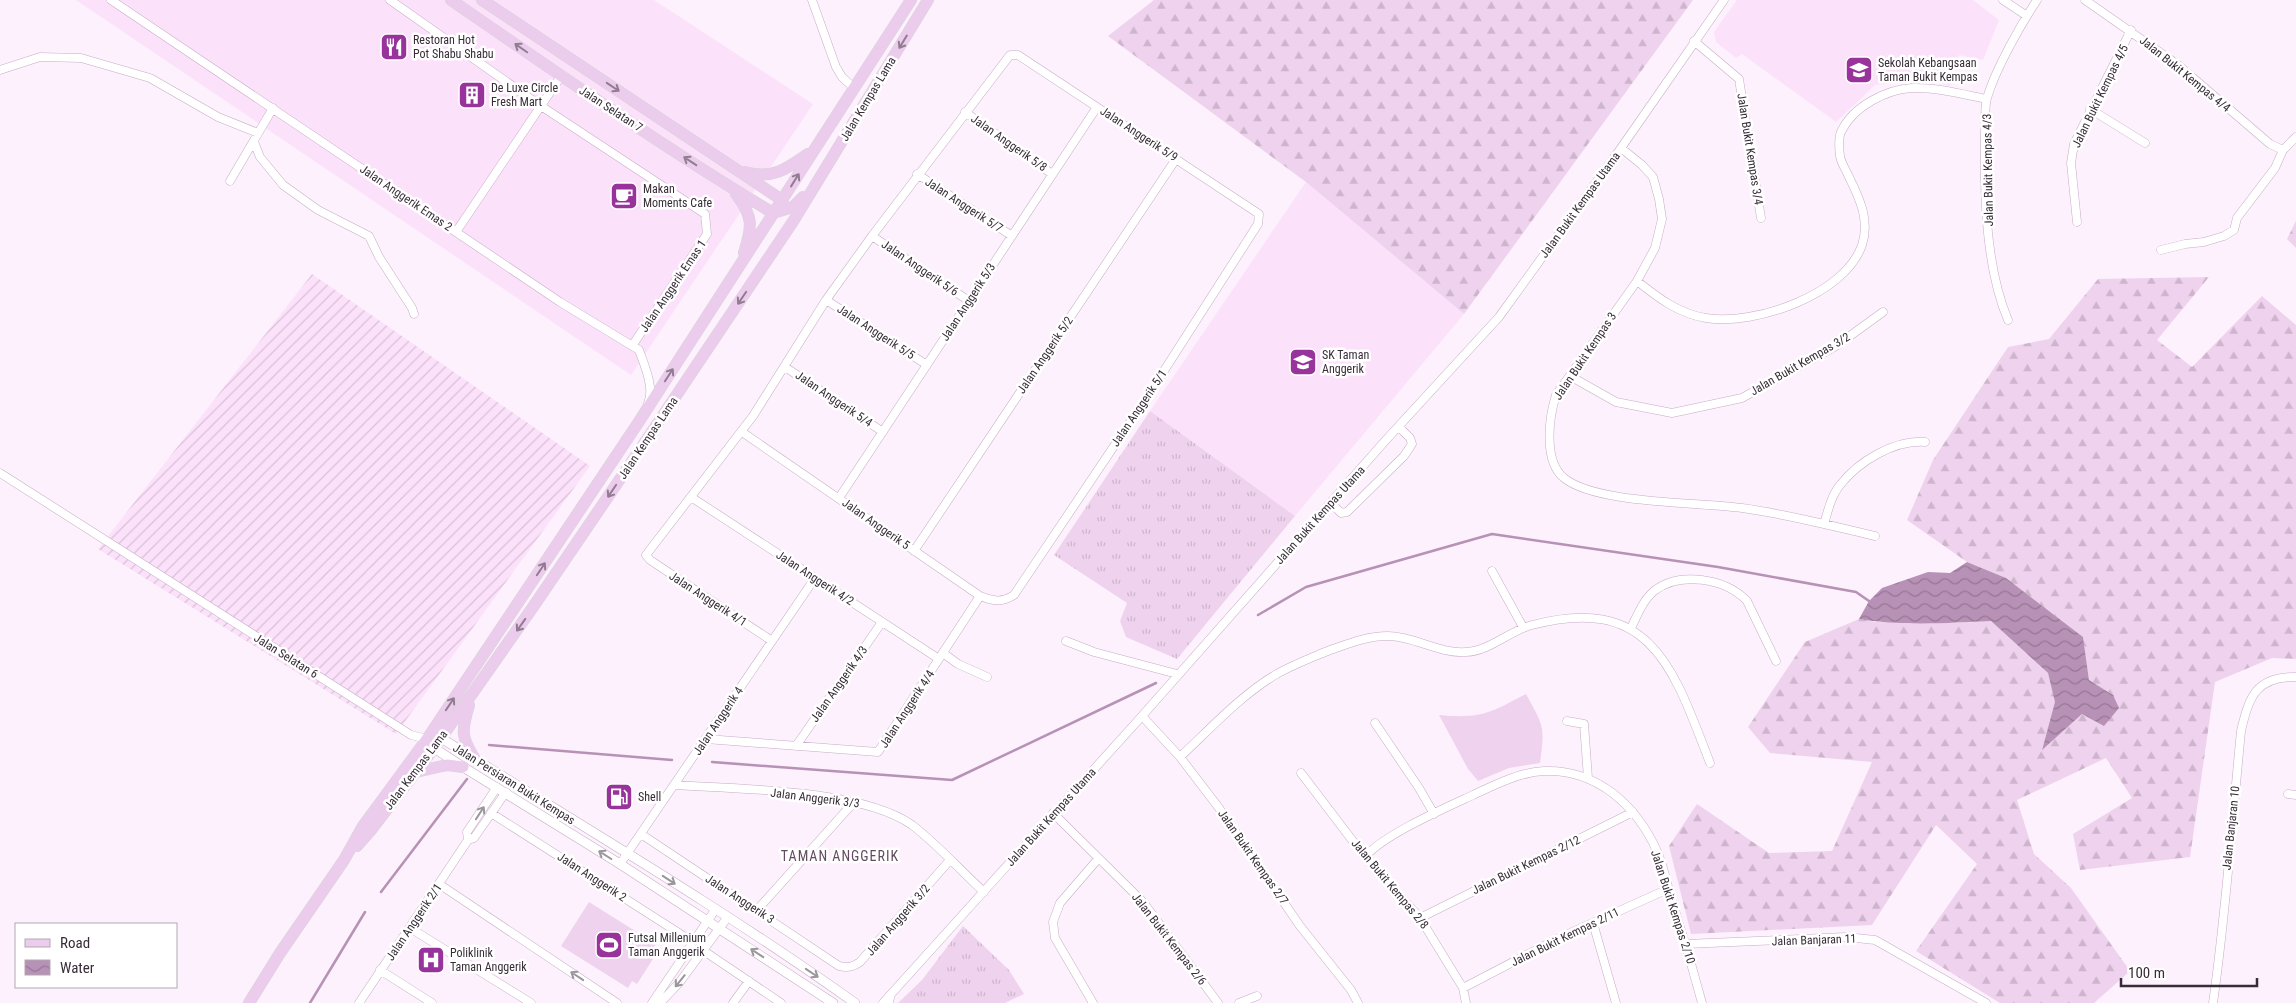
<svg xmlns="http://www.w3.org/2000/svg" width="2296" height="1003" font-family="'Roboto Condensed',sans-serif">
<style>
.built{fill:#fce1fb}
.industrial{fill:url(#industrial-furrows)}
.grass{fill:url(#grass-tufts)}
.forest{fill:url(#forest-firs)}
.garden{fill:#efd3ee}
.water{fill:url(#water-waves)}
.lines{fill:none;stroke-linecap:round;stroke-linejoin:round}
.stream{stroke:#b791b6;stroke-width:2.5}
.minor-casing{stroke:#c7acc6;stroke-width:9}
.tertiary-casing{stroke:#c7acc6;stroke-width:10}
.primary-casing{stroke:#d7d5d7;stroke-width:12}
.minor{stroke:#fff;stroke-width:8}
.tertiary{stroke:#fff;stroke-width:9}
.primary{stroke:#ecccec;stroke-width:11}
.oneway{stroke:#927c92}
.oneway2{stroke:#9b969b}
.labels{text-anchor:middle;stroke-width:5;stroke-linejoin:round;paint-order:stroke}
.poi-label{font-size:12px;fill:#372c37;stroke:#fff;text-anchor:start}
.street-label{font-size:12px;fill:#372c37;stroke:#fff}
.neighbourhood-label{font-size:14px;letter-spacing:1px;fill:#634b62;stroke:#fff}
</style>
<defs>
<pattern id="industrial-furrows" width="10" height="10" patternUnits="userSpaceOnUse" patternTransform="scale(1.25)"><rect width="10" height="10" fill="#fce1fb"/><path d="M-1 1l2-2M0 10L10 0M9 11l2-2" fill="none" stroke="#d9c1d8"/></pattern>
<pattern id="grass-tufts" width="24" height="20" patternUnits="userSpaceOnUse" patternTransform="scale(1.25)"><rect width="24" height="20" fill="#efd3ee"/><path d="M3 7l-1-3M5 7V3M7 7l1-3M15 17l-1-3M17 17v-4M19 17l1-3" fill="none" stroke="#ceb5cd"/></pattern>
<pattern id="forest-firs" width="22" height="20" patternUnits="userSpaceOnUse" patternTransform="scale(1.25)"><rect width="22" height="20" fill="#efd3ee"/><path d="M5 1l3.5 6h-7zM16 11l3.5 6h-7z" fill="#ceb5cd"/></pattern>
<pattern id="water-waves" width="16" height="10" patternUnits="userSpaceOnUse" patternTransform="scale(1.25)"><rect width="16" height="10" fill="#b791b6"/><path d="M0 5q4-4 8 0t8 0" fill="none" stroke="#967795"/></pattern>
</defs>
<rect width="100%" height="100%" fill="#fcf1fc"/>
<!-- built -->
<path class="built" d="M76,0H654L813,104L631,375Z
M1737,0H1973L1999,20L1983,60L1959,55L1950,86L1927,80L1875,85L1836,122L1742,54L1736,58L1716,42L1714,32Z
M1306,182L1464,314L1295,516L1150,411Z"/>
<!-- industrial -->
<path class="industrial" d="M312,274L590,466L396,734L98,549Z"/>
<!-- grass -->
<path class="grass" d="M1150,411L1295,516L1177,659L1126,637L1120,621L1127,603L1054,555Z
M963,926L1009,970L1024,994L1005,1003H898L922,980Z"/>
<!-- forest -->
<path class="forest" d="M1154,0H1693L1464,314L1306,182L1108,36Z
M2296,221V248L2287,239Z
M2209,277L2157,340L2192,367L2262,296L2296,325V659L2272,658L2215,682L2190,857L2080,870L2073,834L2132,798L2106,758L2017,800L2034,854L2071,888L2130,971L2094,1003H2000L1916,951L1977,864L1936,825L1872,925L1691,934L1669,846L1697,804L1769,853L1832,851L1872,762L1770,753L1748,727L1805,642L1859,619L1876,622L1957,623L1991,621L2048,673L2056,702L2042,749L2082,714L2113,695L2089,680L2083,637L2006,578L1967,562L1907,520L1933,460L2008,347L2049,339L2098,279Z"/>
<!-- garden -->
<path class="garden" d="M1526,694C1544,727 1545,726 1540,763L1509,768L1478,781L1468,769L1439,715C1482,719 1489,713 1526,694Z
M589,902L656,944L653,948L658,951L637,984L632,981L628,988L561,946Z"/>
<!-- water -->
<path class="water" d="M1967,562L2006,578L2083,637L2089,680L2113,695L2119,708L2104,726L2082,714L2042,750L2055,702L2048,673L1991,621C1950,623 1899,626 1859,619L1869,601L1882,588L1928,572L1950,573Z"/>
<g class="lines">
<!-- stream -->
<path class="stream" d="M1258,615L1306,587L1492,534L1718,567L1856,592L1869,601
M489,745L672,760
M712,762L952,780L1156,683
M381,892L467,779
M310,1003L365,912"/>
<!-- minor casing -->
<g class="minor-casing">
<path id="minor" d="M111,0L560,302L639,350C644,364 655,389 648,403
M390,0L541,106L705,214L707,234L632,346
M812,0L836,67L842,77L855,89
M2003,0L2027,16
M2085,0L2178,65L2270,144L2283,150
M1694,41L1739,79L1761,218
M0,70L40,57L81,58L150,78L218,117L258,133
M2090,109L2145,143
M965,112L1052,174
M254,142L260,157L283,185L318,210L369,236L379,257L412,308L414,314
M1621,148L1642,165L1653,177L1659,199L1662,219L1655,248L1637,281L1556,395C1549,417 1543,461 1564,478C1596,504 1698,502 1742,508C1787,514 1831,526 1875,536
M917,174L1012,236
M230,181L273,108
M2077,222L2071,163L2074,144L2131,30
M456,232L561,76
M872,236L969,301
M2161,250L2185,244L2204,242L2224,236L2234,230L2237,218L2275,168L2283,150L2296,137
M1637,281C1657,297 1679,314 1706,318C1754,326 1845,295 1862,245C1870,221 1860,199 1849,177C1846,170 1841,163 1840,156C1839,148 1838,136 1842,130C1854,106 1886,90 1911,88C1936,87 1962,94 1986,99
M826,300L927,365
M2008,320C1985,266 1984,191 1985,132C1986,122 1984,108 1987,98C1996,68 2020,26 2037,0
M785,367L883,432
M1570,376L1616,402L1672,413L1742,398L1836,346L1883,312
M742,432L980,596C993,601 1002,603 1014,595L1151,391L1258,224L1259,214L1018,55H1010L872,236L826,300L753,416L646,555L650,560L772,641
M0,473L411,735L427,739
M691,497L939,659
M839,498L1097,107
M1331,503L1341,513L1347,512L1404,456L1412,444L1410,438L1399,427
M1824,524C1828,511 1831,496 1840,485C1859,461 1894,440 1925,442
M914,551L1176,159
M1492,571L1523,627
M1631,628C1637,616 1643,600 1654,591C1679,571 1725,578 1747,601L1776,661
M1066,641L1094,652L1177,674
M943,653L958,664L987,677
M1142,716L1180,757L1219,808L1300,926L1351,990L1358,1003
M1567,721L1584,724L1588,778
M1375,723L1419,788L1434,814
M706,739L878,752L980,596
M796,746L882,622
M1180,757C1210,729 1240,696 1275,675C1292,665 1311,658 1330,650C1350,643 1367,636 1388,636C1414,636 1439,654 1466,652C1490,651 1509,631 1532,625C1652,593 1674,670 1710,763
M1301,773L1365,857L1420,918L1463,988L1466,1003
M675,785C737,789 861,789 912,825C936,843 961,871 984,892
M2288,794L2296,795
M491,813L693,942
M1053,813L1143,902L1218,1003
M641,834L839,966C848,968 853,967 860,962L950,860
M468,840L467,832L497,787
M1365,857C1383,835 1445,808 1473,795C1494,785 1520,772 1544,771C1597,769 1636,805 1657,851C1664,867 1667,885 1672,901C1683,935 1693,969 1702,1003
M620,864L815,578
M439,884L617,1003
M757,910L854,802
M1420,918L1633,812
M1593,923L1616,1003
M410,928L531,1003
M1686,944L1846,937L1875,940L1986,1003
M704,951L781,1003
M380,970L432,1003
M1463,988L1559,938L1668,889
M359,1003L468,840L474,838L506,792
M652,1003L715,910
M660,1003L679,983L727,918
M733,1003L749,981
M883,1003L1142,716L1385,441L1499,317L1621,148L1724,0
M1093,1003L1055,938L1053,922L1060,903L1098,859
M1239,1003L1257,996
M2213,1003C2226,913 2232,822 2241,731C2249,697 2256,676 2296,677"/>
</g>
<!-- tertiary casing -->
<g class="tertiary-casing">
<path id="tertiary" d="M435,739L441,738C580,825 722,908 855,1003
M430,743L434,748L463,767L620,864L833,1003
M888,1003L890,996"/>
</g>
<!-- primary casing -->
<g class="primary-casing">
<path id="primary" d="M451,0C557,73 663,147 773,213L793,207L803,197
M482,0L782,200L784,206
M745,172C771,180 787,169 808,154
M736,194C754,217 752,227 744,253
M469,705C461,732 461,737 476,761
M416,772L447,765L463,767
M357,846L371,830L434,748L533,607L635,457L794,220L928,0
M249,1003L280,953L344,860L363,826L427,739L638,423L911,0"/>
</g>
<!-- minor -->
<use href="#minor" class="minor"/>
<!-- tertiary -->
<use href="#tertiary" class="tertiary"/>
<!-- primary -->
<use href="#primary" class="primary"/>
</g>
<!-- one-way arrows -->
<defs><path id="oneway-shaft" d="M-6 0H5M1.5-3L5.5 0L1.5 3" fill="none" stroke-width="1.6" stroke-linecap="round" stroke-linejoin="round" transform="scale(1.25)"/></defs>
<g class="oneway">
<use href="#oneway-shaft" transform="translate(903 42) rotate(121)"/>
<use href="#oneway-shaft" transform="translate(521 48) rotate(-145)"/>
<use href="#oneway-shaft" transform="translate(613 87) rotate(34)"/>
<use href="#oneway-shaft" transform="translate(690 161) rotate(-147)"/>
<use href="#oneway-shaft" transform="translate(795 180) rotate(-58)"/>
<use href="#oneway-shaft" transform="translate(742 298) rotate(124)"/>
<use href="#oneway-shaft" transform="translate(669 375) rotate(-57)"/>
<use href="#oneway-shaft" transform="translate(612 491) rotate(124)"/>
<use href="#oneway-shaft" transform="translate(541 569) rotate(-56)"/>
<use href="#oneway-shaft" transform="translate(521 625) rotate(125)"/>
<use href="#oneway-shaft" transform="translate(450 704) rotate(-56)"/>
</g>
<g class="oneway2">
<use href="#oneway-shaft" transform="translate(480 813) rotate(-57)"/>
<use href="#oneway-shaft" transform="translate(605 855) rotate(-148)"/>
<use href="#oneway-shaft" transform="translate(669 880) rotate(33)"/>
<use href="#oneway-shaft" transform="translate(757 953) rotate(-147)"/>
<use href="#oneway-shaft" transform="translate(812 973) rotate(34)"/>
<use href="#oneway-shaft" transform="translate(577 976) rotate(-146)"/>
<use href="#oneway-shaft" transform="translate(680 981) rotate(129)"/>
</g>
<!-- icons -->
<defs>
<g id="restaurant-square" transform="scale(1.4375)"><rect x="-9" y="-9" width="18" height="18" rx="4" fill="#97339a" stroke="#fff"/><path d="M-5-6h1v4h1v-4h1v4h1v-4h1v5L-1.5 .5V6h-2V.5L-5-1ZM5-6V6H3V1.5H1.5Q1.5-4 5-6Z" fill="#fff"/></g>
<g id="school-square" transform="scale(1.4375)"><rect x="-9" y="-9" width="18" height="18" rx="4" fill="#97339a" stroke="#fff"/><path d="M0-5L7-2L0 1L-7-2ZM-4 1L0 2.5L4 1V4Q0 6-4 4Z" fill="#fff"/></g>
<g id="building-square" transform="scale(1.4375)"><rect x="-9" y="-9" width="18" height="18" rx="4" fill="#97339a" stroke="#fff"/><path d="M-4-6H4V6H1V3H-1V6H-4ZM-2.5-4.3h1.7v1.8h-1.7ZM.8-4.3h1.7v1.8H.8ZM-2.5-1h1.7V.8h-1.7ZM.8-1h1.7V.8H.8Z" fill="#fff"/></g>
<g id="cafe-square" transform="scale(1.4375)"><rect x="-9" y="-9" width="18" height="18" rx="4" fill="#97339a" stroke="#fff"/><path d="M-5.5-4.5H6V0H3Q3 3.5 0 3.5H-2.5Q-5.5 3.5-5.5 0ZM3-3.2v2h1.7v-2ZM-6 4.5H4V6H-6Z" fill="#fff"/></g>
<g id="fuel-square" transform="scale(1.4375)"><rect x="-9" y="-9" width="18" height="18" rx="4" fill="#97339a" stroke="#fff"/><path d="M-5.5-6h7V0h2V4h1.3V-2.5L3-4.5l.8-.8L6-3V5H2.5V1h-1V6h-7ZM-4.2-4.7v3.2H.2V-4.7Z" fill="#fff"/></g>
<g id="stadium-square" transform="scale(1.4375)"><rect x="-9" y="-9" width="18" height="18" rx="4" fill="#97339a" stroke="#fff"/><path d="M0-5a6.5 5 0 1 0 0 10a6.5 5 0 1 0 0-10ZM-3.5-1.8h7v3.6h-7Z" fill="#fff"/></g>
<g id="hospital-square" transform="scale(1.4375)"><rect x="-9" y="-9" width="18" height="18" rx="4" fill="#97339a" stroke="#fff"/><path d="M-5-5h3v3.5h4V-5h3V5h-3V1.5h-4V5h-3Z" fill="#fff"/></g>
</defs>
<g fill-rule="evenodd">
<use href="#restaurant-square" x="394" y="47"/>
<use href="#school-square" x="1859" y="70"/>
<use href="#building-square" x="472" y="95"/>
<use href="#cafe-square" x="624" y="196"/>
<use href="#school-square" x="1303" y="362"/>
<use href="#fuel-square" x="619" y="797"/>
<use href="#stadium-square" x="609" y="945"/>
<use href="#hospital-square" x="431" y="960"/>
</g>
<g class="labels">
<!-- poi labels -->
<g class="poi-label">
<text x="413" y="44">Restoran Hot<tspan x="413" dy="14">Pot Shabu Shabu</tspan></text>
<text x="1878" y="67">Sekolah Kebangsaan<tspan x="1878" dy="14">Taman Bukit Kempas</tspan></text>
<text x="491" y="92">De Luxe Circle<tspan x="491" dy="14">Fresh Mart</tspan></text>
<text x="643" y="193">Makan<tspan x="643" dy="14">Moments Cafe</tspan></text>
<text x="1322" y="359">SK Taman<tspan x="1322" dy="14">Anggerik</tspan></text>
<text x="638" y="801">Shell</text>
<text x="628" y="942">Futsal Millenium<tspan x="628" dy="14">Taman Anggerik</tspan></text>
<text x="450" y="957">Poliklinik<tspan x="450" dy="14">Taman Anggerik</tspan></text>
</g>
<!-- street labels -->
<g class="street-label">
<text transform="translate(2185 74) rotate(39)" y="4">Jalan Bukit Kempas 4/4</text>
<text transform="translate(2100 96) rotate(-64)" y="4">Jalan Bukit Kempas 4/5</text>
<text transform="translate(868 99) rotate(-59)" y="4">Jalan Kempas Lama</text>
<text transform="translate(611 109) rotate(33)" y="4">Jalan Selatan 7</text>
<text transform="translate(1139 134) rotate(33)" y="4">Jalan Anggerik 5/9</text>
<text transform="translate(1009 143) rotate(35)" y="4">Jalan Anggerik 5/8</text>
<text transform="translate(1750 149) rotate(81)" y="4">Jalan Bukit Kempas 3/4</text>
<text transform="translate(1988 170) rotate(-91)" y="4">Jalan Bukit Kempas 4/3</text>
<text transform="translate(406 198) rotate(34)" y="4">Jalan Anggerik Emas 2</text>
<text transform="translate(964 205) rotate(33)" y="4">Jalan Anggerik 5/7</text>
<text transform="translate(1580 205) rotate(-54)" y="4">Jalan Bukit Kempas Utama</text>
<text transform="translate(920 268) rotate(34)" y="4">Jalan Anggerik 5/6</text>
<text transform="translate(673 286) rotate(-56)" y="4">Jalan Anggerik Emas 1</text>
<text transform="translate(968 302) rotate(-57)" y="4">Jalan Anggerik 5/3</text>
<text transform="translate(876 332) rotate(33)" y="4">Jalan Anggerik 5/5</text>
<text transform="translate(1045 355) rotate(-56)" y="4">Jalan Anggerik 5/2</text>
<text transform="translate(1585 356) rotate(-56)" y="4">Jalan Bukit Kempas 3</text>
<text transform="translate(1800 364) rotate(-30)" y="4">Jalan Bukit Kempas 3/2</text>
<text transform="translate(834 399) rotate(34)" y="4">Jalan Anggerik 5/4</text>
<text transform="translate(1139 408) rotate(-56)" y="4">Jalan Anggerik 5/1</text>
<text transform="translate(648 438) rotate(-56)" y="4">Jalan Kempas Lama</text>
<text transform="translate(1320 515) rotate(-48)" y="4">Jalan Bukit Kempas Utama</text>
<text transform="translate(876 524) rotate(35)" y="4">Jalan Anggerik 5</text>
<text transform="translate(815 578) rotate(33)" y="4">Jalan Anggerik 4/2</text>
<text transform="translate(708 599) rotate(33)" y="4">Jalan Anggerik 4/1</text>
<text transform="translate(286 656) rotate(32)" y="4">Jalan Selatan 6</text>
<text transform="translate(839 684) rotate(-55)" y="4">Jalan Anggerik 4/3</text>
<text transform="translate(907 709) rotate(-57)" y="4">Jalan Anggerik 4/4</text>
<text transform="translate(718 721) rotate(-56)" y="4">Jalan Anggerik 4</text>
<text transform="translate(416 770) rotate(-53)" y="4">Jalan Kempas Lama</text>
<text transform="translate(514 784) rotate(32)" y="4">Jalan Persiaran Bukit Kempas</text>
<text transform="translate(815 798) rotate(7)" y="4">Jalan Anggerik 3/3</text>
<text transform="translate(1051 817) rotate(-48)" y="4">Jalan Bukit Kempas Utama</text>
<text transform="translate(2231 828) rotate(-84)" y="4">Jalan Banjaran 10</text>
<text transform="translate(1253 857) rotate(55)" y="4">Jalan Bukit Kempas 2/7</text>
<text transform="translate(1526 865) rotate(-26)" y="4">Jalan Bukit Kempas 2/12</text>
<text transform="translate(592 877) rotate(33)" y="4">Jalan Anggerik 2</text>
<text transform="translate(1390 884) rotate(50)" y="4">Jalan Bukit Kempas 2/8</text>
<text transform="translate(740 899) rotate(33)" y="4">Jalan Anggerik 3</text>
<text transform="translate(1673 907) rotate(72)" y="4">Jalan Bukit Kempas 2/10</text>
<text transform="translate(898 920) rotate(-49)" y="4">Jalan Anggerik 3/2</text>
<text transform="translate(414 922) rotate(-56)" y="4">Jalan Anggerik 2/1</text>
<text transform="translate(1565 937) rotate(-26)" y="4">Jalan Bukit Kempas 2/11</text>
<text transform="translate(1169 939) rotate(52)" y="4">Jalan Bukit Kempas 2/6</text>
<text transform="translate(1814 940) rotate(-2)" y="4">Jalan Banjaran 11</text>
</g>
<!-- neighbourhood labels -->
<g class="neighbourhood-label">
<text x="840" y="861">TAMAN ANGGERIK</text>
</g>
</g>
<!-- legend -->
<rect x="15" y="923" width="162" height="65" fill="#ffffff" stroke="#afabaf"/>
<rect x="25" y="939" width="25" height="8" fill="#ecccec" stroke="#afabaf"/>
<text x="60" y="948" font-size="15" fill="#372c37">Road</text>
<rect x="25" y="960" width="25" height="15" fill="url(#water-waves)" stroke="#afabaf"/>
<text x="60" y="973" font-size="15" fill="#372c37">Water</text>
<!-- scale -->
<path d="M2121 978v8h136v-8" fill="none" stroke="#372c37" stroke-width="2.5"/>
<text x="2128" y="978" font-size="15" fill="#372c37" stroke="#ffffff" stroke-width="4" paint-order="stroke">100 m</text>
</svg>
